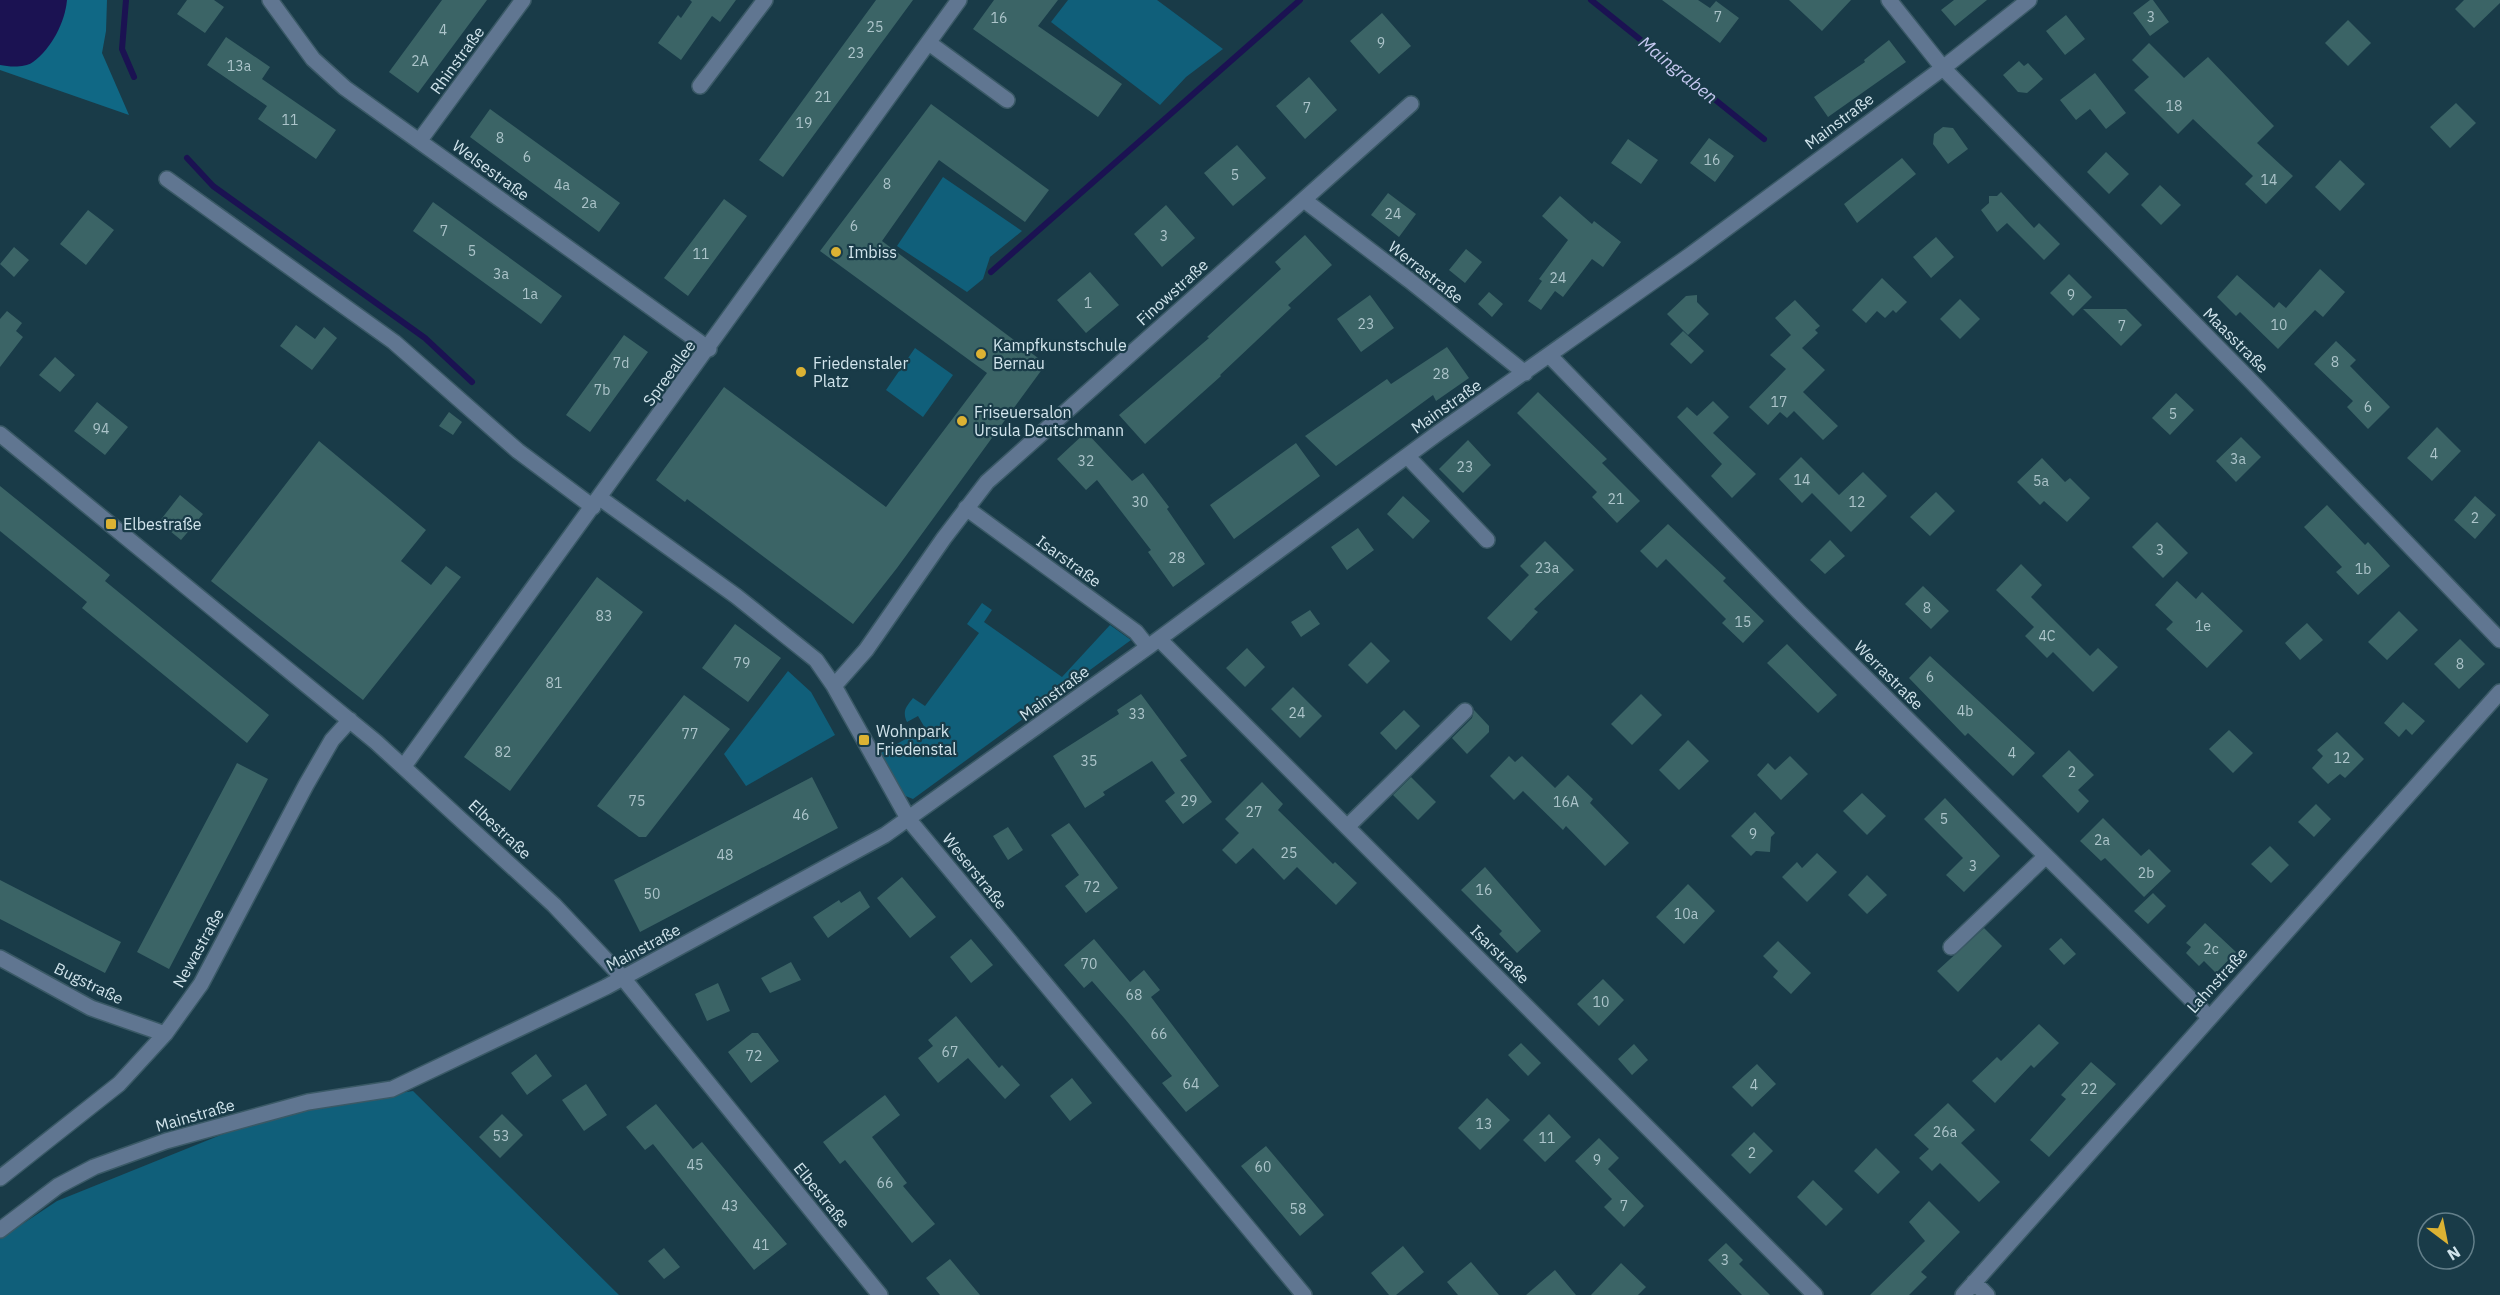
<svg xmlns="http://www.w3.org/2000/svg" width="2500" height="1295" font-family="'IBM Plex Sans',sans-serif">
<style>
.green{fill:#105f7a}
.forest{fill:#106885}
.water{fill:#1b1252}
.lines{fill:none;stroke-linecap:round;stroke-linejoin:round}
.stream{stroke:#1b1252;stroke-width:6}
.building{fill:#3b6466}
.minor-casing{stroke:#3a5966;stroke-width:18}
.minor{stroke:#607691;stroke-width:15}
.poi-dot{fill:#dcb233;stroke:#193b48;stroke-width:2}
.labels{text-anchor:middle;stroke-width:4.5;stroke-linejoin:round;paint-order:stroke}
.number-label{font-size:14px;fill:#acc4ca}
.street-label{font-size:16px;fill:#d1e4ec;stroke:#193b48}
.poi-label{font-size:16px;fill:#d1e4ec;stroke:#193b48;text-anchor:start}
.water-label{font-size:18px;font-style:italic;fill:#c5c8f0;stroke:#193b48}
</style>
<rect width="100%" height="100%" fill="#193b48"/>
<!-- green -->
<path class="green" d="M1068,0H1157L1223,49L1186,77L1160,105L1051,22Z
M943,177L1022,231L990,257L983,279L967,292L897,246Z
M915,348L953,375L923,417L886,390Z
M982,603L992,610L984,622L1062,677L1110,625L1131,640L913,799L903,795L881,753L925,728L918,716L907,722C902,711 906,707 913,698L925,706L979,633L967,624Z
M788,671L811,692L835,735L746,786L724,754Z
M413,1091L619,1295H0V1239L57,1201L243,1126L311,1107Z"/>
<!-- forest -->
<path class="forest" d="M0,0H107L106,31L102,53L129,115L0,70Z"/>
<!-- water -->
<path class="water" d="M0,0H67C65,22 52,48 33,62C24,68 10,67 0,65Z"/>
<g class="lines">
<!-- stream -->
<path class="stream" d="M126,0L122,49L134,77
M1591,0L1764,139
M187,158L213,186L425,338L472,382
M991,272L1300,0"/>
</g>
<!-- building -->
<path class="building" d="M187,0H214L224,7L205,33L177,14Z
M442,0H487L418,93L389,72Z
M690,0H736L720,22L712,16L681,60L658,43L678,15L681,18L692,2Z
M876,0H913L783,177L759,160Z
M994,0H1058L1038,26L1122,84L1098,117L973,29Z
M1662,0H1698L1710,8L1716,1L1739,18L1720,43Z
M1789,0H1851L1822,31Z
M1954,0H1987L1955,26L1941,10Z
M2150,0H2153L2169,22L2150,36L2133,13Z
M2464,0H2500V3L2474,28L2455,9Z
M1382,13L1411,46L1379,74L1350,41Z
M2066,15L2085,39L2065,55L2046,31Z
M2348,20L2371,43L2348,66L2325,43Z
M226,37L270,67L262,79L336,130L316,159L258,119L267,106L207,65Z
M1889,40L1906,62L1828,117L1814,97L1865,62L1864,60Z
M2149,43L2184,78L2208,57L2274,126L2257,143L2293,176L2266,204L2245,184L2253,176L2193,119L2178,134L2134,90L2149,77L2132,60Z
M2019,61L2024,66L2028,63L2043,79L2027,93L2018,92L2003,75Z
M2095,73L2126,113L2106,129L2090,109L2076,120L2060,100Z
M1309,77L1337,110L1305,139L1276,106Z
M2456,103L2476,123L2450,148L2430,127Z
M931,104L1049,190L1025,222L939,160L882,241L1046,364L897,568L853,624L687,499L685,502L656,480L724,387L886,507L987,373L820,251Z
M490,109L620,203L599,232L470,137Z
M1943,127L1953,128L1968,149L1948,164L1933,144L1934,134Z
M1709,138L1734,156L1715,182L1690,163Z
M1628,139L1658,160L1641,184L1611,163Z
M1237,145L1266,178L1233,206L1204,173Z
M2106,152L2129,174L2109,194L2087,172Z
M1902,158L1916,174L1857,223L1844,204Z
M2340,160L2365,184L2340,211L2315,187Z
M2160,185L2181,205L2161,225L2141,205Z
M2001,192L2034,228L2039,223L2060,244L2044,260L2007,223L1997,232L1981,210L1989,203V196H1997Z
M1388,193L1416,214L1399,237L1371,215Z
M1560,196L1592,224L1594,221L1621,242L1603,267L1592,259L1563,297L1555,291L1541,310L1528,301L1542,281L1539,279L1568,240L1542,216Z
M724,199L747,216L688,296L664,278Z
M433,202L562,296L541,324L413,231Z
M1166,205L1195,238L1162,267L1134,234Z
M88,210L114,230L86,265L60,244Z
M1305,235L1332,265L1288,305L1291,308L1220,375L1221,376L1145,444L1119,415L1209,338L1207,337L1281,269L1275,262Z
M1936,237L1954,257L1931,278L1913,257Z
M14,247L29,260L14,277L0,264Z
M1466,249L1482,262L1465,283L1449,270Z
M2320,269L2345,292L2323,317L2315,310L2278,349L2240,312L2236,316L2217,297L2237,275L2274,308L2279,302L2286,308Z
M1090,272L1119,305L1086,333L1057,300Z
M2069,274L2092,297L2073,316L2050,293Z
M1882,278L1907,302L1896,313L1893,310L1885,318L1877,311L1866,323L1852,310Z
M1489,292L1503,304L1492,317L1478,304Z
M1370,295L1394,328L1361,352L1337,319Z
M1697,295V302L1709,314L1688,335L1667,314L1686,296Z
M1960,299L1980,319L1960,339L1940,319Z
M1795,300L1820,326L1815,330L1818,333L1802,348L1825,370L1803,392L1838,426L1823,440L1794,411L1787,418L1780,412L1768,425L1749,407L1786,369L1770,355L1791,335L1775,318Z
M2083,309H2126L2142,325L2121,346Z
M7,311L22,323L16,331L23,337L0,367V319Z
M296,325L315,339L324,327L337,338L312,370L280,346Z
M1683,331L1704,351L1691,364L1670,344Z
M624,335L648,352L590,432L566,415Z
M2336,341L2356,360L2350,366L2390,407L2368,429L2347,407L2353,401L2314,364Z
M1447,347L1469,378L1436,401L1433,395L1336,466L1305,436L1387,379L1391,384Z
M55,357L75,375L60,392L39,375Z
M1538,392L1607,459L1602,463L1640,501L1617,523L1592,497L1597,492L1517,413Z
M2176,393L2194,410L2170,435L2152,418Z
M1713,401L1729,417L1713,433L1756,474L1732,498L1711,476L1722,464L1677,417L1687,407L1697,416Z
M97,402L128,427L105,455L74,431Z
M449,412L462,422L453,435L439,426Z
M2437,427L2461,451L2432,481L2407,458Z
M1086,432L1132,481L1143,473L1169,507L1167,509L1205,564L1173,587L1148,552L1151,550L1097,480L1086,490L1057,459Z
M2241,437L2261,457L2236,482L2216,461Z
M1468,440L1491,465L1463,493L1439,469Z
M319,441L426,530L401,561L431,585L446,566L461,577L363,700L211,581Z
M1296,443L1320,476L1234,539L1210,505Z
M1801,457L1839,495L1863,472L1887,496L1851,532L1812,493L1802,503L1779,479Z
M2042,458L2065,482L2070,478L2090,498L2067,522L2044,501L2040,505L2017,482Z
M0,486L110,575L105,581L269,715L247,743L82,608L87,602L0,531Z
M1936,492L1955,511L1930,536L1910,517Z
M180,495L203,514L181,540L159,522Z
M1403,496L1430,521L1413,539L1387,514Z
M2475,496L2496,515L2475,539L2454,520Z
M2327,505L2365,545L2368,542L2390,566L2358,595L2336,572L2342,567L2304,527Z
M2157,522L2188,553L2163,578L2132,547Z
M1668,524L1726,578L1723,581L1764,621L1743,643L1722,623L1726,619L1666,559L1657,568L1640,551Z
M1358,528L1374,550L1347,570L1331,547Z
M1830,540L1845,556L1825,574L1810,560Z
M1545,541L1574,570L1534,609L1538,612L1511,641L1487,618L1529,575L1520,566Z
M2021,564L2042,585L2031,597L2090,656L2098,648L2118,667L2093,692L2053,652L2047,658L2025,636L2034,627L1996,590Z
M597,577L643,612L510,791L464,757Z
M2177,581L2196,599L2202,592L2243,631L2207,668L2166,629L2173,622L2155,605Z
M1923,586L1949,611L1931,629L1905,604Z
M1310,610L1320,624L1301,637L1291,622Z
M2399,611L2418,630L2387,660L2368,642Z
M2307,623L2323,640L2300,660L2285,643Z
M735,624L781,658L748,702L702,668Z
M2460,639L2485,664L2459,689L2434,664Z
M1371,642L1390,661L1367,684L1348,665Z
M1787,644L1837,695L1818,713L1767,663Z
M1247,648L1265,667L1245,687L1226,668Z
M1930,656L2035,753L2013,776L1968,733L1965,736L1909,678Z
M1293,687L1322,716L1300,738L1271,709Z
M1141,694L1187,756L1180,760L1212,802L1183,824L1165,801L1175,793L1152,761L1103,792L1105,795L1085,808L1053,756L1119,714L1117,710Z
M1641,694L1662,715L1632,745L1611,724Z
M684,695L730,729L646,837H639L597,806Z
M2403,702L2425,721L2412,735L2406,729L2399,737L2384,723Z
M1404,710L1420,726L1396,750L1380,733Z
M1474,710L1489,726V732L1467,754L1452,738L1472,718Z
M2229,730L2253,753L2233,773L2209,749Z
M2337,732L2364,759L2345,778L2340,774L2328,784L2312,768L2323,756L2317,750Z
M1688,740L1709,761L1679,790L1659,770Z
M2069,750L2094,775L2078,790L2089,801L2078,813L2042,776Z
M1509,756L1515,762L1522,756L1555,788L1568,775L1593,799L1590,803L1629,843L1605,866L1566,826L1563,830L1523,791L1514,800L1490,776Z
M1790,756L1808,774L1781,800L1757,775L1768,763L1775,770Z
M237,763L268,779L169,969L137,952Z
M812,777L838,828L640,932L614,880Z
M1411,777L1436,802L1418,820L1393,795Z
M1262,782L1283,804L1278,810L1333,864L1335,862L1357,883L1336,905L1297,867L1284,880L1253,848L1236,864L1222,850L1239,833L1225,819Z
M1862,793L1886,816L1867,835L1843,811Z
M1945,798L2000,856L1964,892L1946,875L1963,858L1924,819Z
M2316,804L2331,819L2314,837L2298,822Z
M1755,812L1775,833L1771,837L1770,852L1756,851L1751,856L1731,836Z
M2103,818L2141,856L2149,849L2171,871L2144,897L2105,858L2101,861L2080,841Z
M1069,823L1118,888L1086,913L1065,886L1079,875L1051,835Z
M1008,827L1023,850L1008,860L993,836Z
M2270,846L2289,865L2271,883L2251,864Z
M1817,853L1837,872L1807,902L1782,877L1797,862L1802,868Z
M1485,867L1541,931L1517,953L1499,934L1502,931L1461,890Z
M1867,875L1887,895L1867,914L1848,895Z
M902,877L936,917L910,938L877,898Z
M0,880L121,942L105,973L0,919Z
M1688,884L1715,911L1684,944L1656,917Z
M860,891L870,907L828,938L813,917L839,900L841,903Z
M2153,893L2166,906L2148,924L2134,911Z
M2205,923L2236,952L2216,973L2204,961L2199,966L2186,953L2191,947L2186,943Z
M1984,928L2002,946L1958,992L1937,971Z
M2061,938L2076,954L2064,965L2049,949Z
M971,939L993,965L971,983L950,957Z
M1094,939L1130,982L1144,970L1160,990L1151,997L1219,1086L1186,1112L1162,1083L1172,1076L1125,1019L1092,981L1084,988L1064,965Z
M1778,941L1811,973L1791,994L1773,977L1778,971L1763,956Z
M791,962L801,980L770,993L761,978Z
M1603,979L1624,1000L1599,1026L1577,1004Z
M718,983L730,1011L707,1021L695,994Z
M956,1016L999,1068L1002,1065L1020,1085L1005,1099L968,1058L938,1083L918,1058L933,1046L928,1040Z
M2039,1024L2059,1043L2034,1068L2031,1065L1995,1103L1972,1081L1997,1057L2001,1061Z
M752,1033H758L779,1061L751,1083L728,1052Z
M1521,1043L1541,1063L1528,1076L1508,1055Z
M1634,1044L1648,1060L1632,1075L1618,1059Z
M536,1054L552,1076L527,1095L511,1073Z
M2091,1062L2116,1084L2049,1157L2030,1140L2066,1099L2061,1095Z
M1757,1064L1776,1084L1752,1107L1732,1087Z
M1072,1078L1092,1103L1070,1121L1050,1096Z
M586,1084L607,1115L584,1131L562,1100Z
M885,1095L900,1115L872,1137L907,1183L903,1186L935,1224L912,1243L845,1160L840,1164L823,1142Z
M1487,1098L1510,1120L1480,1150L1458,1128Z
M1948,1103L1975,1130L1961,1143L2000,1182L1979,1202L1940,1163L1932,1171L1919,1158L1929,1149L1914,1135Z
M656,1104L693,1149L702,1142L787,1244L754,1270L653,1144L645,1150L626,1127Z
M502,1114L523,1135L500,1158L479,1137Z
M1549,1114L1571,1137L1545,1162L1523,1140Z
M1754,1132L1773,1151L1750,1174L1731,1155Z
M1599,1138L1619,1158L1608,1169L1644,1206L1624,1227L1604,1207L1612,1199L1575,1161Z
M1266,1146L1324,1215L1300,1236L1241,1166Z
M1876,1148L1900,1172L1878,1194L1854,1171Z
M1813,1180L1843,1209L1826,1226L1797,1197Z
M1929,1201L1960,1232L1921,1272L1927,1277L1909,1295H1870L1925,1241L1909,1222Z
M1726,1243L1743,1260L1739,1264L1770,1295H1742L1708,1260Z
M1403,1246L1424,1272L1396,1295H1389L1371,1273Z
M664,1248L680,1267L664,1279L648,1261Z
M950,1259L980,1295H940L926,1278Z
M1471,1262L1499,1295H1458L1447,1282Z
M1621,1263L1646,1287L1638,1295H1591Z
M1555,1270L1576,1295H1526Z"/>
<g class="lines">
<!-- minor casing -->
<g class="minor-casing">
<path id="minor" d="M270,0L313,59L345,88L709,349
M1889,0L1943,68L2249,379L2500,640
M929,43L1007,100
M700,86L765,0
M420,140L523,0
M167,179L394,342L518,451L593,507
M1304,200L1409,280L1525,373
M1549,355L1799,612L2209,1017
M0,434L376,742L554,905L623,978L880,1295
M1407,456L1487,540
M600,498L736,596L816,660L834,686L909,820L1304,1295
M966,508L1136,632L1148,647
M1159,639L1815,1295
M834,686L866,650L944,538L987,482L1411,104
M404,766L959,0
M1347,827L1465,711
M1951,947L2046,856
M0,958L91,1008L165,1034
M0,1178L119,1084L165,1034L201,984L306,785L332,740L350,720
M0,1230L58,1186L94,1167L166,1141L308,1102L392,1089L606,987L885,835L1148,647L1438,433L1689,256L1943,68L2029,0
M1974,1282L1987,1295
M1963,1295L2500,692"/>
</g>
<!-- minor -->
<use href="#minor" class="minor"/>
</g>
<!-- markers -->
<g class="poi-dot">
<circle cx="836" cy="252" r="6"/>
<circle cx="981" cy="354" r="6"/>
<circle cx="801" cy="372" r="6"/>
<circle cx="962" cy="421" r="6"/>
<rect x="105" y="518" width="12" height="12" rx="3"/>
<rect x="858" y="734" width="12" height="12" rx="3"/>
</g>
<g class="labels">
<!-- number labels -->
<g class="number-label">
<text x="1718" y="22">7</text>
<text x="2151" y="22">3</text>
<text x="999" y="23">16</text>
<text x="875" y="32">25</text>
<text x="443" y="35">4</text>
<text x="1381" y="48">9</text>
<text x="856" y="58">23</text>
<text x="420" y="66">2A</text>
<text x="239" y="71">13a</text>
<text x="823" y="102">21</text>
<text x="2174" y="111">18</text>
<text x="1307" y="113">7</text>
<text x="290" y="125">11</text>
<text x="804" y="128">19</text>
<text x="500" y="143">8</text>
<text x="527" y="162">6</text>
<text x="1712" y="165">16</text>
<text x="1235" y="180">5</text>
<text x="2269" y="185">14</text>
<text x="887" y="189">8</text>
<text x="562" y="190">4a</text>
<text x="589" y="208">2a</text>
<text x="1393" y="219">24</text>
<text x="854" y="231">6</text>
<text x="444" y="236">7</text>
<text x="1164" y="241">3</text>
<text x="472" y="256">5</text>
<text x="701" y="259">11</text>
<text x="501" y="279">3a</text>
<text x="1558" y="283">24</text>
<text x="530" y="299">1a</text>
<text x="2071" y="300">9</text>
<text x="1088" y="308">1</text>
<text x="1366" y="329">23</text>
<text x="2279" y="330">10</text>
<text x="2122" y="331">7</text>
<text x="2335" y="367">8</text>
<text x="621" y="368">7d</text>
<text x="1441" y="379">28</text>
<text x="602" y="395">7b</text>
<text x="1779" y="407">17</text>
<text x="2368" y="412">6</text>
<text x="2173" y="419">5</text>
<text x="101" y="434">94</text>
<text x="2434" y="459">4</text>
<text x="2238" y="464">3a</text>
<text x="1086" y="466">32</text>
<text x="1465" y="472">23</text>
<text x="1802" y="485">14</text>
<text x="2041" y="486">5a</text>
<text x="1616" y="504">21</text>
<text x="1140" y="507">30</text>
<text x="1857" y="507">12</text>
<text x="2475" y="523">2</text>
<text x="2160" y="555">3</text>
<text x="1177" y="563">28</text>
<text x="1547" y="573">23a</text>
<text x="2363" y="574">1b</text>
<text x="1927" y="613">8</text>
<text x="604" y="621">83</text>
<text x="1743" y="627">15</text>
<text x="2203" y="631">1e</text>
<text x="2047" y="641">4C</text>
<text x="742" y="668">79</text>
<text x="2460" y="669">8</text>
<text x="1930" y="682">6</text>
<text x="554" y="688">81</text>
<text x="1965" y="716">4b</text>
<text x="1297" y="718">24</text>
<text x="1137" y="719">33</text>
<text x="690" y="739">77</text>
<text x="503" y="757">82</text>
<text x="2012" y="758">4</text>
<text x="2342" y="763">12</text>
<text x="1089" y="766">35</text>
<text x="2072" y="777">2</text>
<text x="637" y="806">75</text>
<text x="1189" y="806">29</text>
<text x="1566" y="807">16A</text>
<text x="1254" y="817">27</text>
<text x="801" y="820">46</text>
<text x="1944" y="824">5</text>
<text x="1753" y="839">9</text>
<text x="2102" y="845">2a</text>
<text x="1289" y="858">25</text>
<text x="725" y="860">48</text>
<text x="1973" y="871">3</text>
<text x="2146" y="878">2b</text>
<text x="1092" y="892">72</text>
<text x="1484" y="895">16</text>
<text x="652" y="899">50</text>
<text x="1686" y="919">10a</text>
<text x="2211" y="954">2c</text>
<text x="1089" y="969">70</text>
<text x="1134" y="1000">68</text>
<text x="1601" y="1007">10</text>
<text x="1159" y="1039">66</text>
<text x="950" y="1057">67</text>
<text x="754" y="1061">72</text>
<text x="1191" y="1089">64</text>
<text x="1754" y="1090">4</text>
<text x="2089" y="1094">22</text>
<text x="1484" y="1129">13</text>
<text x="1945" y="1137">26a</text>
<text x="501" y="1141">53</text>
<text x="1547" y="1143">11</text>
<text x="1752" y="1158">2</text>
<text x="1597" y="1165">9</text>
<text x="695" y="1170">45</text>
<text x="1263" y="1172">60</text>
<text x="885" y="1188">66</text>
<text x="730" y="1211">43</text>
<text x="1624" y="1211">7</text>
<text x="1298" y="1214">58</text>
<text x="761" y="1250">41</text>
<text x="1725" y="1265">3</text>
</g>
<!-- street labels -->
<g class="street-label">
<text transform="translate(457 60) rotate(-54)" y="6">Rhinstraße</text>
<text transform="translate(1839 121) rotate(-37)" y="6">Mainstraße</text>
<text transform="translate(491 170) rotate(36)" y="6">Welsestraße</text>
<text transform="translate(1426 272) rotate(38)" y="6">Werrastraße</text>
<text transform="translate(1172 292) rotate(-42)" y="6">Finowstraße</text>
<text transform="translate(2236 340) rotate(45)" y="6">Maasstraße</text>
<text transform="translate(669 373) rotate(-54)" y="6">Spreeallee</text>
<text transform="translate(1446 406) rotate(-35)" y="6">Mainstraße</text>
<text transform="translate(1069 561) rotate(36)" y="6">Isarstraße</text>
<text transform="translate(1889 675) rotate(45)" y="6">Werrastraße</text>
<text transform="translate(1054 693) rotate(-36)" y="6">Mainstraße</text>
<text transform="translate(500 829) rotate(43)" y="6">Elbestraße</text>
<text transform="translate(975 871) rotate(51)" y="6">Weserstraße</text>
<text transform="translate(643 947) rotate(-28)" y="6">Mainstraße</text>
<text transform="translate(198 948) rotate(-61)" y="6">Newastraße</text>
<text transform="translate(1500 954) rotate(45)" y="6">Isarstraße</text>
<text transform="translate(2217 980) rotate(-48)" y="6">Lahnstraße</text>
<text transform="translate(89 983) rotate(26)" y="6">Bugstraße</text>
<text transform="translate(195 1115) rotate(-16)" y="6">Mainstraße</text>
<text transform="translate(822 1195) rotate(51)" y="6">Elbestraße</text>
</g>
<!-- poi labels -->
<g class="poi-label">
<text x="848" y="258">Imbiss</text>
<text x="993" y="351">Kampfkunstschule<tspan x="993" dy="18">Bernau</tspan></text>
<text x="813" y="369">Friedenstaler<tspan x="813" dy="18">Platz</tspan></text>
<text x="974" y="418">Friseuersalon<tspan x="974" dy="18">Ursula Deutschmann</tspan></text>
<text x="123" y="530">Elbestraße</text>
<text x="876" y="737">Wohnpark<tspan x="876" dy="18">Friedenstal</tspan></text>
</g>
<!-- water labels -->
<g class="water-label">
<text transform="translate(1678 70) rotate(39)" y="6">Maingraben</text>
</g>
</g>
<!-- north arrow -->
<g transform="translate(2446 1241) rotate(148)"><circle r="28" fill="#193b48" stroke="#637f8a" stroke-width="1.5"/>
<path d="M0-4.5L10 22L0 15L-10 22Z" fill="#dcb233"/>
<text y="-9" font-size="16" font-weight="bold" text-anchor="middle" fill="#d1e4ec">N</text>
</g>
</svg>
